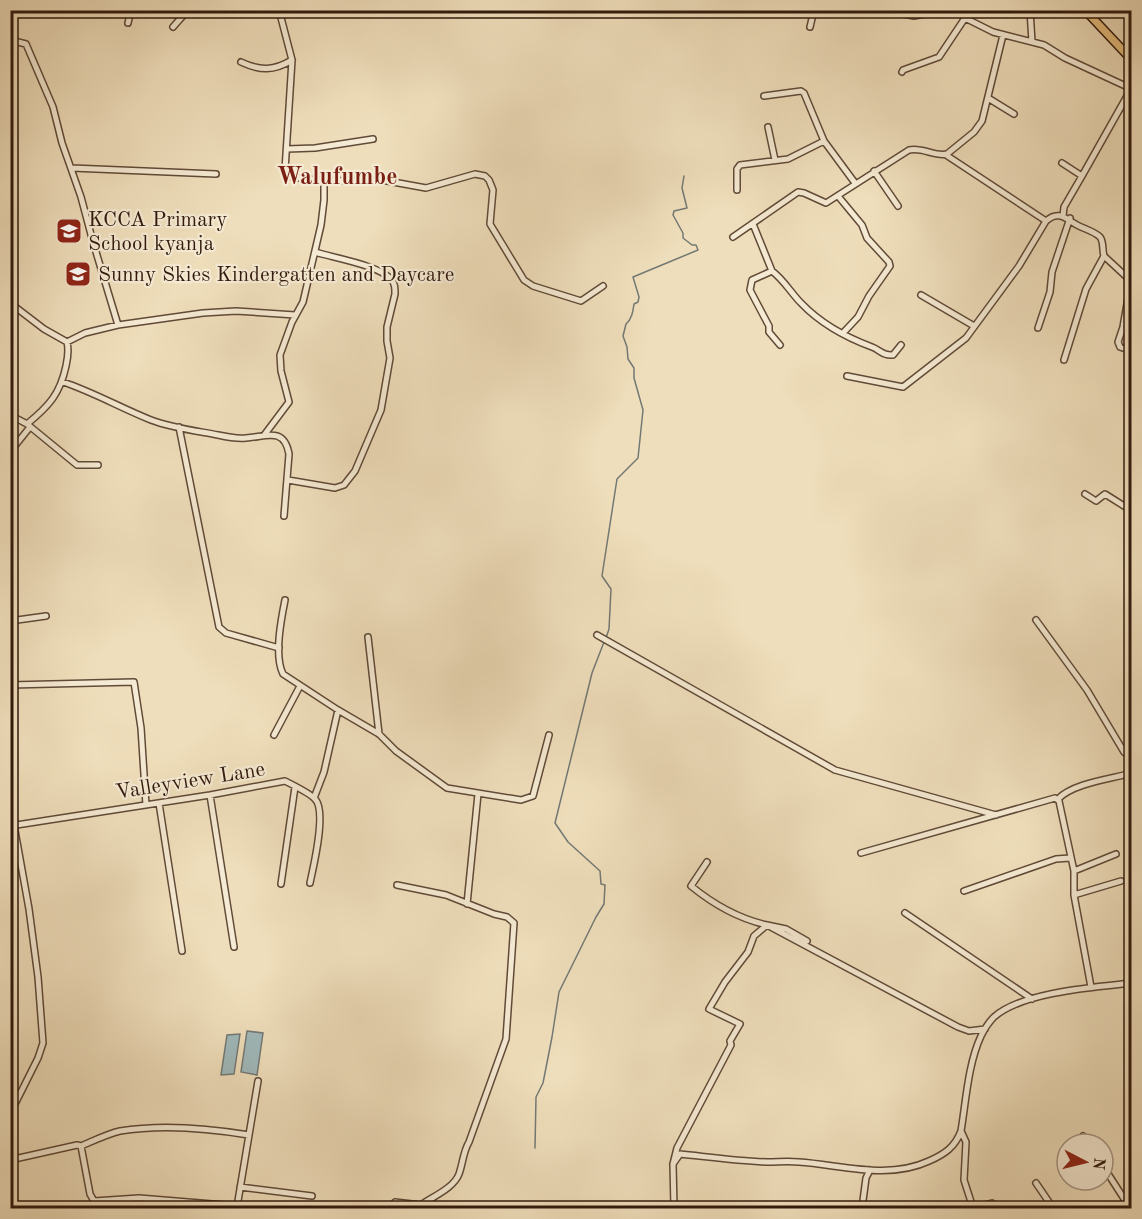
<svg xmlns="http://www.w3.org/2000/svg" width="1142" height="1219" font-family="'Old Standard TT',serif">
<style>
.water{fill:#9fb9bb;stroke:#737975;stroke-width:1.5}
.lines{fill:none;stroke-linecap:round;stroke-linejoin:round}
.stream{stroke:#737975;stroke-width:1.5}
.minor-casing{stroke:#604a38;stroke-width:8}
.major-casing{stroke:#31190d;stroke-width:10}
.minor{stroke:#f5ead3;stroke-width:5}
.major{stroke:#e8bf7e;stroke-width:7}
.labels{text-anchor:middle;stroke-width:4.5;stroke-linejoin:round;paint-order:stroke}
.poi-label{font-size:21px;fill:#31190d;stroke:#f5ead3;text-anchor:start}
.street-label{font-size:21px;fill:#31190d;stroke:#f5ead3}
.quarter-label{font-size:24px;font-weight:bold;fill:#7a1f14;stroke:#f5ead3}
</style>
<rect width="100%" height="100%" fill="#efdebb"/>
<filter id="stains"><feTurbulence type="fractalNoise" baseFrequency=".00333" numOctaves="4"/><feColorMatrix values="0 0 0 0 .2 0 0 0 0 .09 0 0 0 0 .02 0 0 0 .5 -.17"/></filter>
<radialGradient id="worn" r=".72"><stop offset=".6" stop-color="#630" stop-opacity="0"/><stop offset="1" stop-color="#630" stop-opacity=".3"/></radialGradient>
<!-- water -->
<path class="water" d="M247,1031L263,1033L257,1075L241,1072Z
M240,1034L234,1074L221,1075L227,1035Z"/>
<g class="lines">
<!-- stream -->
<path class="stream" d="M606,638L609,629L611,589L602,576L617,479L638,458L643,410L634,378V368L628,359L627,347L623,336L626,324C632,319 633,311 634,304L638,302L639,297L633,277C655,268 676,259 698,250L696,245H692L683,238V233L673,215L674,211L687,208L682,188L684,176
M535,1148L536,1097L543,1083L552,1037L559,992L596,917L604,904L605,885L601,884L600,871L568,842L555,823L592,673L604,642"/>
<!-- minor casing -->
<g class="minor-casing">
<path id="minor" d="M884,10L914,16L945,10
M1030,10L1032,42
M965,18L993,32L1044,45L1065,58L1132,89
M128,23L131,10
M173,27L188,10
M810,27L814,10
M10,40L26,44L53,107L62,143L81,197L93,242L118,325
M241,62C260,71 274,71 292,60
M902,72L903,70L939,57L965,18L958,10
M764,96L801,91L804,93L824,141L855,183
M988,98L1014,114
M768,127L775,160
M287,149L315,148L373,139
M946,155L1046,221
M1062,163L1082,176L1064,207L1063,216
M72,168L216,174
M874,171L898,206
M1082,176L1131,89
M324,181L382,180L426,188L475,174L485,176L489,180L493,190L490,224L524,280L533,286L581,301L603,286
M737,190V169L740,165L788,159L824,141
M838,196L862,225L867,238L889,262L890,266L869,296L858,317L843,333
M753,224L772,271C784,280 791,293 801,303C821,324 845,337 872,347C880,350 883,356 893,355L901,345
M733,237L798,192L804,193L826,203L909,150C923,147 935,157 947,154L974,132L982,121L1003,35
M772,271L752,280L750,290L769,326V332L780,345
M921,295L974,326
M10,303L44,329L67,342C69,350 68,357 66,366C60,394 49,406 27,424L10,415
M1038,328L1050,292L1052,272L1070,218
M67,342L85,333L118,325L203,313L236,311L295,315
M1064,360L1086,289L1104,256
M847,376L903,387L966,338L1019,266L1046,221C1059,209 1067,220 1079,226C1085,229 1095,232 1100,237C1104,242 1102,250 1104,256L1131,281L1123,327L1118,342L1120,347L1132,351
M63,382C93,392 121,408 151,420C172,428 197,431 218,435C227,437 236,439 246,438C265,437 284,426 289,454L284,516
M27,424L77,465H98
M179,427L219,627L226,633L279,648
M265,434L289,402L281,371L280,355L292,322L303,302L321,225L324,200V181L292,177L288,175L285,170L292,60L279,10
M10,452L30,427
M288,480L335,488L344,485L355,471L381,410L390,358L387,341V327L395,294C395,288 395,285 392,280C379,265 334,258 315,252
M1085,494L1096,501L1105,494L1132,511
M285,600C281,620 274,656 283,674L338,710L379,734L396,751L447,788L521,800L533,796L549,735
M1036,620L1087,690L1124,752L1132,759
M10,621L46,616
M597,635L835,770L996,815
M368,637L379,734
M10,685L134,682L141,728L146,805
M274,735L300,686
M210,795L234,947
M314,798L324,772L338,710
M1058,799C1073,783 1111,779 1132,773
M10,803L29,909L38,977L43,1043L38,1058L10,1114
M159,803L182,951
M10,826L210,795L285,781C291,784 310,794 314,798C328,809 313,868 310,883
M861,853L1055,798L1059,801L1074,871L1116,854
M707,862L691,886C713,904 740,919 767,925L958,1027L969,1031L985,1029
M1074,871V895L1091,987
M281,884L295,787
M964,891L1056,859L1070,858
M1074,895L1121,881
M467,904L478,794
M905,913L1032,999
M961,1131L966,1142L964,1180L973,1208L992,1203L998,1208
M1083,1136L1089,1144
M81,1146L90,1194L94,1201L139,1198L237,1206
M10,1160L77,1145L81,1146C93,1141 107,1134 120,1131C162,1124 207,1128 249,1135
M673,1164L680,1154C709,1157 738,1161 767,1162C778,1162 788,1161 799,1162C842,1165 888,1180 929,1161C945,1154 955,1147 961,1131C966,1101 968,1064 981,1036C984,1030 989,1022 994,1017C1022,992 1095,987 1132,983
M1103,1166L1130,1208
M1036,1183L1053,1208
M240,1187L312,1196
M237,1207L258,1081
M391,1208L395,1202L421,1205C432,1197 454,1188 459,1174C463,1163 463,1152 469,1142L506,1039L514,923L507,917L494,914L446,895L397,885
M674,1208L673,1164L677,1148L731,1045L730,1041L740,1024L709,1009L725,982L748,952L754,936L767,925L786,929L807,941
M862,1208L866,1178L870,1170"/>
</g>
<!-- major casing -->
<g class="major-casing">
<path id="major" d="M1085,10L1132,60"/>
</g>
<!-- minor -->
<use href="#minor" class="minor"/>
<!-- major -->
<use href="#major" class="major"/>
</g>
<!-- icons -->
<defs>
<g id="school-square" transform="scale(1.35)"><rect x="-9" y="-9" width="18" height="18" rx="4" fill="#8f2418" stroke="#f5ead3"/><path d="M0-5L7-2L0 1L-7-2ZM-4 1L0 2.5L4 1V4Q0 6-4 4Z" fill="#fff"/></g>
</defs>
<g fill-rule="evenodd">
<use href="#school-square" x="69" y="231"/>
<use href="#school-square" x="78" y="274"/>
</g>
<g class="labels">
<!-- poi labels -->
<g class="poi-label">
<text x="88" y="226">KCCA Primary<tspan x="88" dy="24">School kyanja</tspan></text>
<text x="98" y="281">Sunny Skies Kindergatten and Daycare</text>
</g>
<!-- street labels -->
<g class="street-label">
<text transform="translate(190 780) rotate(-9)" y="7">Valleyview Lane</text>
</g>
<!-- quarter labels -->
<g class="quarter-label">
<text x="337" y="184">Walufumbe</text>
</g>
</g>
<!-- margin -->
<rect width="1142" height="1219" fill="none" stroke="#efdebb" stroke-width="36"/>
<rect x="12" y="12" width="1118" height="1195" fill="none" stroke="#31190d" stroke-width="3"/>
<rect x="18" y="18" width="1106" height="1183" fill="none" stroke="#31190d" stroke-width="1.5"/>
<!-- north arrow -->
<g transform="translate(1085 1162) rotate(97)"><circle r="28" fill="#f5ead3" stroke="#a79684" stroke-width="1.5"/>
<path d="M0-4.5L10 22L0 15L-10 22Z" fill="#8f2418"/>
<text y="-9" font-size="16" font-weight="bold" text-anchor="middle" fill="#31190d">N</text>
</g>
<rect width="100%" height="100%" filter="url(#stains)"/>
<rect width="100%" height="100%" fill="url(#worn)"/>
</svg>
